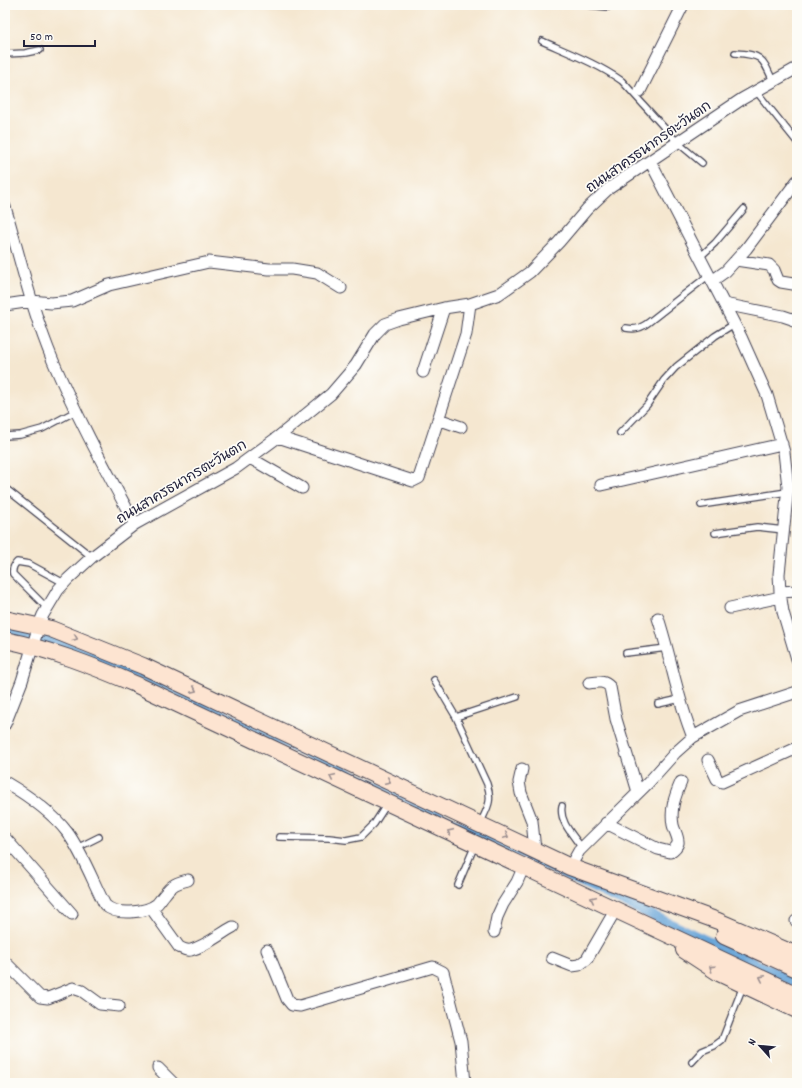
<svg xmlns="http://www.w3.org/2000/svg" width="802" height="1088" font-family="Dekko,'Playpen Sans Thai',sans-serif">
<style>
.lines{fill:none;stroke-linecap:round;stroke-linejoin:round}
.canal{stroke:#67a4d8;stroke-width:10}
.lane-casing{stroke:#424051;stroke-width:8}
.street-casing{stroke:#424051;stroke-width:13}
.secondary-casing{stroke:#424051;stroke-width:18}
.lane{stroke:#fff;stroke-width:5.5}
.street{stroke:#fff;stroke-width:11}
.secondary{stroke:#fde4d1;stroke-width:16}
.oneway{stroke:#9a8d8e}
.labels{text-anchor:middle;stroke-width:3.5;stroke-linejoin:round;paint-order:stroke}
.street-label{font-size:14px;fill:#22223b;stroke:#fdfcf7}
</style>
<rect width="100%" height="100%" fill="#fdfcf7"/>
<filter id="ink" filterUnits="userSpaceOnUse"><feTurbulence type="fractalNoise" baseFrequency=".025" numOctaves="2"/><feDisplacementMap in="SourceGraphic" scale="8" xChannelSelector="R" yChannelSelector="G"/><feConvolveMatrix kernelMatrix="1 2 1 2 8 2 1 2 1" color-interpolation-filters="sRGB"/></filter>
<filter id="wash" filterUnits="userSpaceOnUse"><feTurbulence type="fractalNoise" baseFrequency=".012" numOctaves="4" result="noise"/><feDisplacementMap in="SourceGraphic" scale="16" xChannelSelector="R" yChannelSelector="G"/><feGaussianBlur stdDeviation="0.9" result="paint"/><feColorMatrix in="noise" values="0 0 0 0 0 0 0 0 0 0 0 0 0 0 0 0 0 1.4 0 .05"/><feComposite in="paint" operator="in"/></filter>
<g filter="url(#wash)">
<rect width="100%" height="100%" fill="#f5e7d0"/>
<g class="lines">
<!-- canal -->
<path class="canal" d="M5,629C52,639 96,657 139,675L797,983"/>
</g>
</g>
<g filter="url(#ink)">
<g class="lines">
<!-- lane casing -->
<g class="lane-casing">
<path id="lane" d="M587,5L608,7L610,5
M542,41C569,53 598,64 622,81L678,143L702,163
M735,53C762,55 762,57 773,81
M5,54L25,53L40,50
M756,91L797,142
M700,257L715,243L744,209
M626,328C636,330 641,328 649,322L709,275
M620,433L647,405L664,380L676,367L715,336L734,324
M5,436L20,435L42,429L76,411
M788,487L797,485
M5,488L92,557
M701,505L787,492
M715,533L757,527L784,530
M47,608L13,574C12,569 13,566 17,562L29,564L64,583
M626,653L667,648
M434,680L456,717L487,784C493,802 487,808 480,824
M658,704L680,699
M456,717L517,697
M562,806C559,822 573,835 582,848
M279,837L329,838L346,840L361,837L374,824L387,804
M77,848L99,837
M458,885L475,845
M692,1062L702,1051L714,1046L722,1040L743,986"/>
</g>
<!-- street casing -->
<g class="street-casing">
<path id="street" d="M640,91L683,5
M650,161L741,337L767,395L784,452L788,487L779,574L780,592L783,612L797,659
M5,207C20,258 32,311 53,361C77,417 106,470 135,524
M736,260L769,265L774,270L778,280L781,282L793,284
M712,281L726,271L746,249L797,181
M724,304L783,316L792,319L797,323
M5,305L32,301L51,303L72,301L109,285L209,262L269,269H292L317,273L341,288
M423,372L444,308
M438,419L461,427
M278,437L413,481L419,478L466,334L470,304
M250,458L302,488
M601,485L782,444
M780,592L797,591
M730,608L781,597
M658,618C671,657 677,699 693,737
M589,683C597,682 604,680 610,687L616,719L638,792
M5,724L22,681L39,625L43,615L58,590L68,579L92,557L135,524L236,468L278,437L331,394L356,365L375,334L385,324L399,319L444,308L470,304L499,294L530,272L559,242L587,209L608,189L742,99L797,68
M708,760L717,779L722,782L797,748
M522,769L519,782L521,793L532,821L535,850
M5,782C27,795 51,811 67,832C82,852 93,882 105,905C116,916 146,913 157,904C160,901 162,897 165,894C171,885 178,882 188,880
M606,823L658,849L670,852C673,850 677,847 678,843C679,838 674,830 673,825C670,809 675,796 681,782
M5,838L72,914
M570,867L579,851L589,841L648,783L675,753L693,737L739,711L797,692
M151,908L179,947C183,949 186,951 191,950C206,946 220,934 233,927
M796,921H797
M494,932L497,917L503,904L517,882L524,866
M267,950L287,999L292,1005L300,1006L433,967L443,972L461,1041L465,1083
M552,958L572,966L579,965L587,959L616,909
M5,962L40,997L48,998L73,988L82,991L100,1004L119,1006
M158,1068L173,1083"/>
</g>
<!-- secondary casing -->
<g class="secondary-casing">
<path id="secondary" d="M5,619L51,629L143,666L570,867L718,921L797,955
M5,640C50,649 93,666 135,684L797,995
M724,936L797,969
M684,950L719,973L797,1010"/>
</g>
<!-- lane -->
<use href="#lane" class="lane"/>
<!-- street -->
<use href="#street" class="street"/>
<!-- secondary -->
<use href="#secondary" class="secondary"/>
</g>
<!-- one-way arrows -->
<defs><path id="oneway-chevron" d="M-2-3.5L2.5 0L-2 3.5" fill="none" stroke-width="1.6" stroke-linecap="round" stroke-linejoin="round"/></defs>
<g class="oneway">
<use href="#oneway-chevron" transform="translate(75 638) rotate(21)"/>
<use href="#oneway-chevron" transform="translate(194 690) rotate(25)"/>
<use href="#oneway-chevron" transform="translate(332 777) rotate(-155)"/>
<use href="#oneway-chevron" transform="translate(388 781) rotate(25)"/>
<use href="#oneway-chevron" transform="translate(450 832) rotate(-155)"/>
<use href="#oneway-chevron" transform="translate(506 836) rotate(25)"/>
<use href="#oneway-chevron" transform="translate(593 899) rotate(-155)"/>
<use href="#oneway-chevron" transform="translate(712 968) rotate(-146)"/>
<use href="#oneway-chevron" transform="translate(762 978) rotate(-154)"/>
</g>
</g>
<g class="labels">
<!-- street labels -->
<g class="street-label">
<text transform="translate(648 146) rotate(-35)" y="5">ถนนสาครธนากรตะวันตก</text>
<text transform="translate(181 481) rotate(-31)" y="5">ถนนสาครธนากรตะวันตก</text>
</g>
</g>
<!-- margin -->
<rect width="802" height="1088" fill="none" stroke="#fdfcf7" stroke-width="20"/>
<!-- north arrow -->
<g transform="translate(760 1046) rotate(297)" stroke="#fdfcf7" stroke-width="3" paint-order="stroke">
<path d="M0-3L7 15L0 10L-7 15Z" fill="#22223b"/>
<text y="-6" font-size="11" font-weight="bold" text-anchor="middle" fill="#22223b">N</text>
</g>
<!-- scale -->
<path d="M24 40v6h71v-6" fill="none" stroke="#22223b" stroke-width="2"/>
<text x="30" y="40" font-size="12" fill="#22223b" stroke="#fdfcf7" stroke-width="3" paint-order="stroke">50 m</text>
</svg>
